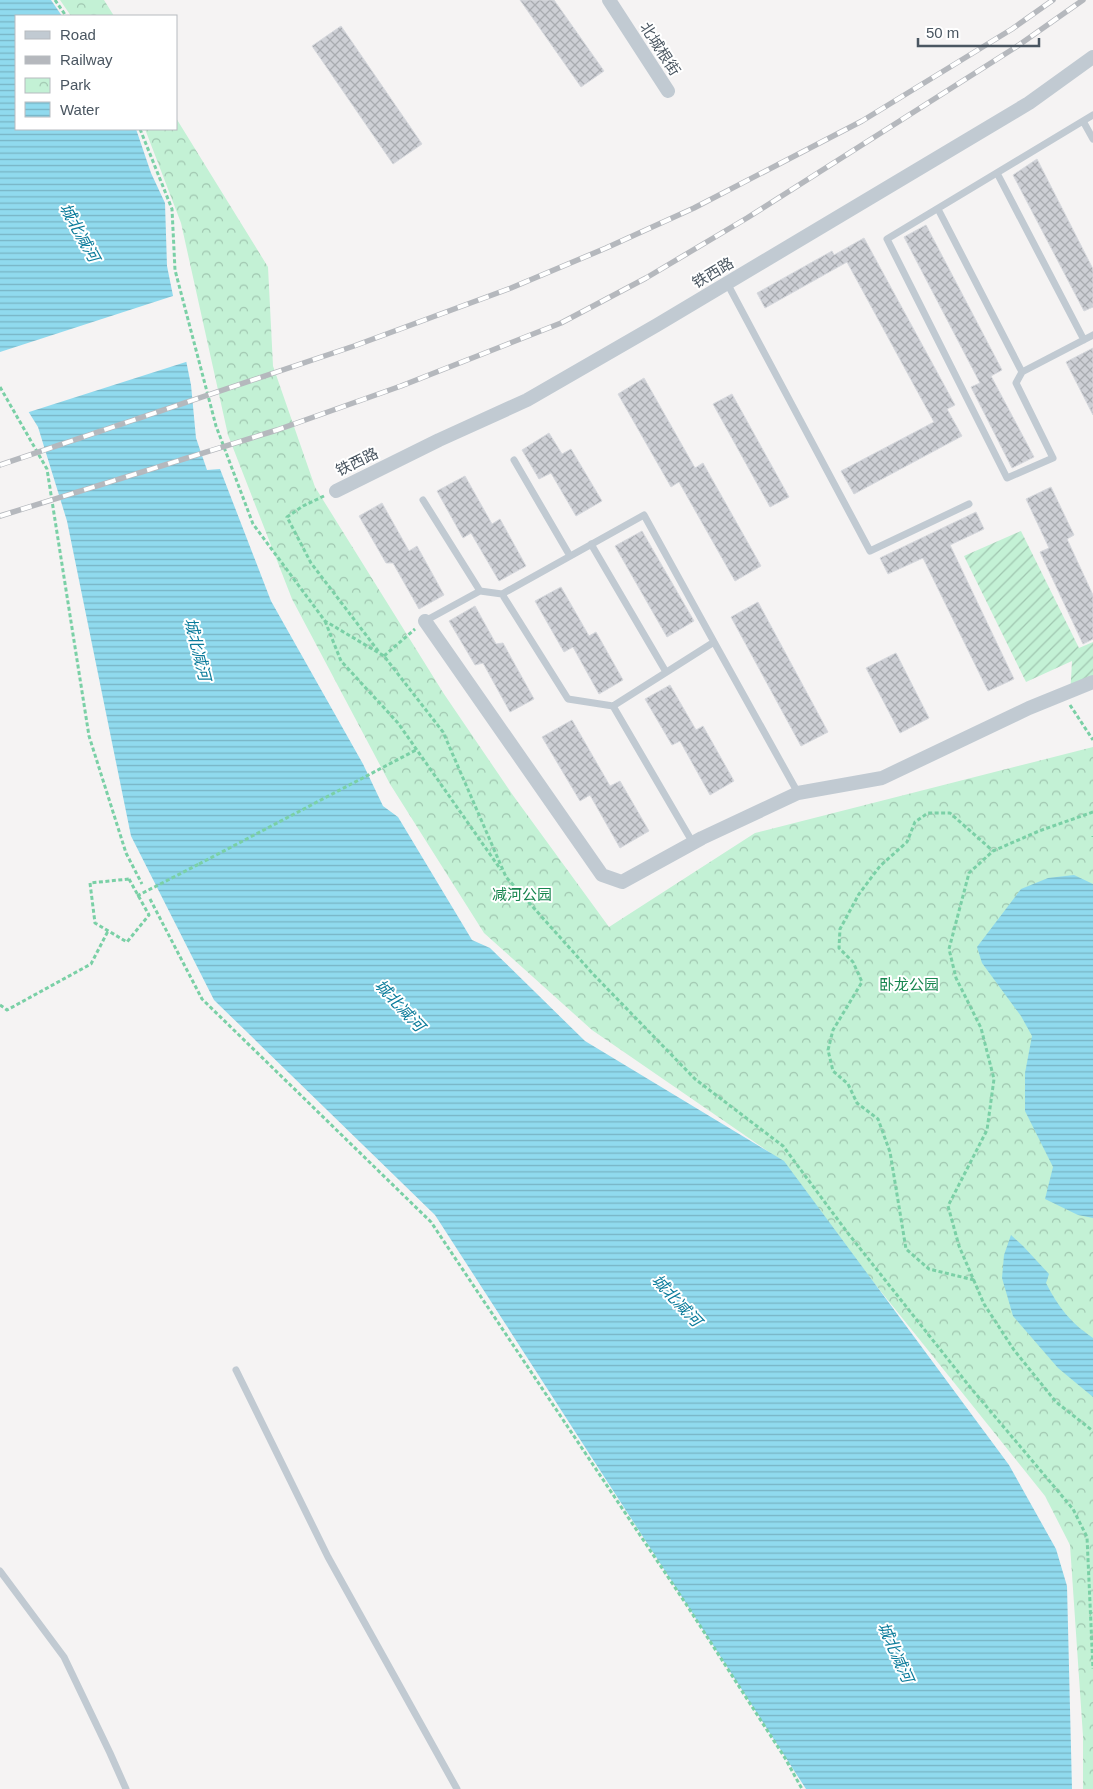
<svg xmlns="http://www.w3.org/2000/svg" width="1093" height="1789" font-family="Helvetica,'Noto Sans SC',sans-serif">
<style>
.park{fill:url(#park-crowns)}
.garden{fill:url(#garden-furrows)}
.water{fill:url(#water-rules)}
.pier{fill:#f5f3f3}
.building{fill:url(#building-cross-hatch);stroke:#d7d9de}
.lines{fill:none;stroke-linecap:round;stroke-linejoin:round}
.path{stroke:#7ad0a6;stroke-width:3;stroke-dasharray:4 2.5;stroke-linecap:butt}
.lane{stroke:#c1cad2;stroke-width:7}
.street{stroke:#c1cad2;stroke-width:14}
.rail-casing{stroke:#b5b8bd;stroke-width:5.5}
.rail{stroke:#fff;stroke-width:4;stroke-dasharray:11;stroke-linecap:butt}
.path-bridge{stroke:#7ad0a6;stroke-width:3;stroke-dasharray:4 2.5;stroke-linecap:butt}
.labels{text-anchor:middle;stroke-width:4;stroke-linejoin:round;paint-order:stroke}
.street-label{font-size:15px;fill:#4a5661;stroke:#fff}
.park-label{font-size:15px;fill:#17864f;stroke:#fff}
.water-label{font-size:16px;font-style:italic;fill:#0c7c9b;stroke:#fff}
</style>
<defs>
<pattern id="park-crowns" width="20" height="18" patternUnits="userSpaceOnUse" patternTransform="scale(1.25)"><rect width="20" height="18" fill="#c3f1d5"/><path d="M2 6a3 3 0 1 1 6 0M12 15a3 3 0 1 1 6 0" fill="none" stroke="#a0c6b0"/></pattern>
<pattern id="garden-furrows" width="10" height="10" patternUnits="userSpaceOnUse" patternTransform="scale(1.25)"><rect width="10" height="10" fill="#c3f1d5"/><path d="M-1 1l2-2M0 10L10 0M9 11l2-2" fill="none" stroke="#a0c6b0"/></pattern>
<pattern id="water-rules" width="6" height="5" patternUnits="userSpaceOnUse" patternTransform="scale(1.25)"><rect width="6" height="5" fill="#90daee"/><path d="M0 2.5h6" fill="none" stroke="#78b4c4"/></pattern>
<pattern id="building-cross-hatch" width="8" height="8" patternUnits="userSpaceOnUse" patternTransform="scale(1.25)"><rect width="8" height="8" fill="#cdcfd5"/><path d="M0 0l8 8M0 8l8-8" fill="none" stroke="#a8abb0"/></pattern>
</defs>
<rect width="100%" height="100%" fill="#f5f3f3"/>
<!-- park -->
<path class="park" d="M60,0H104L114,16H71Z
M176,118L268,267L273,366L315,487L444,694L512,794L609,927L755,833L1093,747V1789H1083V1736L1070,1545L1045,1496L769,1152L592,1030L484,933L390,784L292,599L228,435L181,223L145,129H176Z"/>
<!-- garden -->
<path class="garden" d="M1021,531L1079,648L1093,642V688L1070,697L1072,661L1026,682L964,556Z"/>
<!-- water -->
<path class="water" d="M0,0H51L62,16H16V129H136L151,173L165,203L167,266L191,385L196,438L207,470L220,469L271,601L363,764L383,806L398,817L472,940L490,948L585,1041L784,1161L1009,1465L1056,1549L1067,1586L1072,1789H806L435,1215L214,1000L131,836L67,521L38,427L0,366Z
M1074,875L1093,884V1218L1078,1215L1045,1199L1053,1167L1025,1111V1073L1032,1036L1021,1016L982,963L977,947L1021,889L1048,878Z
M1011,1235L1023,1246L1049,1274L1046,1283C1059,1308 1070,1322 1093,1338V1397L1058,1368L1013,1316L1002,1278L1004,1255Z"/>
<!-- pier -->
<path class="pier" d="M176,295L189,361L26,413L0,371V352Z"/>
<!-- building -->
<path class="building" d="M520,0H554L604,71L581,87Z
M341,26L422,144L393,164L312,46Z
M1037,159L1093,269V307L1084,311L1013,175Z
M926,225L1002,370L991,376L1034,457L1012,468L971,387L980,383L904,237Z
M864,238L955,405L947,409L962,436L854,494L841,471L934,422L847,262L765,308L757,293L832,251L834,255Z
M1093,348V415L1066,362Z
M644,378L695,468L703,463L761,566L735,581L679,482L671,487L618,394Z
M732,394L789,497L770,507L713,404Z
M549,433L562,454L571,449L602,501L576,516L551,473L539,479L522,450Z
M465,476L492,524L500,519L526,566L499,581L471,533L463,538L437,491Z
M1051,487L1074,535L1067,539L1093,595V639L1083,644L1040,552L1049,548L1026,499Z
M382,503L409,551L417,546L444,595L419,609L393,563H386L359,516Z
M976,512L984,529L950,545L1014,679L988,691L923,558L888,574L880,558Z
M642,531L694,621L667,637L615,546Z
M561,587L589,636L596,632L623,680L599,694L573,647L564,652L535,601Z
M758,602L828,732L801,746L731,617Z
M475,606L496,644L503,643L534,699L510,712L483,663L475,665L449,621Z
M896,653L929,718L900,733L866,668Z
M670,685L696,730L703,726L734,781L710,795L680,741L672,745L645,699Z
M572,720L610,786L620,781L649,831L620,848L590,795L580,801L542,737Z"/>
<g class="lines">
<!-- path -->
<path class="path" d="M55,0L66,16
M140,129L172,209L175,270L216,426L253,524L325,621L384,656L443,732L506,877L593,974L695,1079L783,1146L847,1232L970,1387L1073,1509L1087,1537L1093,1669
M0,387L47,469L89,736L126,853L142,884
M324,496L303,506L287,517L311,563L379,652
M325,621L341,661L398,723L501,870
M384,656L415,629
M1070,705L1093,740
M1093,812L1039,831L993,851L969,873L949,949L956,978L981,1028L994,1079L987,1130L948,1206L959,1246L984,1304L1014,1350L1056,1402L1093,1431
M1093,836V837
M199,864L416,750
M129,879L149,915L127,942L95,923L90,883Z
M150,899L202,999L431,1222L686,1604L785,1758L802,1789
M0,1005L7,1010L91,964L108,931
M974,1280L929,1269L906,1249L890,1152L878,1119L857,1103L848,1084L833,1071L828,1050L833,1030L862,982L853,962L839,948L840,929L859,894L880,866L907,842L915,822L928,813H950L993,851"/>
<!-- lane -->
<path class="lane" d="M1093,115L887,239L1007,478L1053,458L1016,383L1022,372L1093,335
M1083,121L1093,139
M997,173L1084,340
M938,209L1022,372
M727,283L870,551L969,504
M514,460L570,556
M423,500L480,591L502,594L568,699L613,706L693,843
M591,544L666,672
M502,594L644,515L714,642
M425,621L480,591
M613,706L714,642L798,793
M236,1370L328,1557L457,1789
M0,1571L64,1657L110,1753L126,1789"/>
<!-- street -->
<path class="street" d="M609,0L668,91
M336,491L439,440L527,400L657,325L1029,103L1093,57
M425,621L602,875L622,882L702,838L798,793L882,778L1029,708L1093,682"/>
<!-- rail casing -->
<g class="rail-casing">
<path id="rail" d="M0,465L354,346L511,288L606,248L694,208L862,121L1012,29L1053,0
M0,516L277,430L401,386L561,323L646,278L747,218L1016,47L1083,0"/>
</g>
<!-- rail -->
<use href="#rail" class="rail"/>
<!-- path-bridge -->
<path class="path-bridge" d="M137,896L199,864"/>
</g>
<g class="labels">
<!-- street labels -->
<g class="street-label">
<text transform="translate(660 49) rotate(57)" y="5">北城根街</text>
<text transform="translate(713 273) rotate(-31)" y="5">铁西路</text>
<text transform="translate(357 462) rotate(-26)" y="5">铁西路</text>
</g>
<!-- park labels -->
<g class="park-label">
<text x="522" y="900">减河公园</text>
<text x="909" y="990">卧龙公园</text>
</g>
<!-- water labels -->
<g class="water-label">
<text transform="translate(80 232) rotate(61)" y="6">城北减河</text>
<text transform="translate(198 649) rotate(76)" y="6">城北减河</text>
<text transform="translate(400 1005) rotate(47)" y="6">城北减河</text>
<text transform="translate(677 1300) rotate(47)" y="6">城北减河</text>
<text transform="translate(896 1652) rotate(66)" y="6">城北减河</text>
</g>
</g>
<!-- legend -->
<rect x="15" y="15" width="162" height="115" fill="#ffffff" stroke="#b7bbc0"/>
<rect x="25" y="31" width="25" height="8" fill="#c1cad2" stroke="#b7bbc0"/>
<text x="60" y="40" font-size="15" fill="#4a5661">Road</text>
<rect x="25" y="56" width="25" height="8" fill="#b5b8bd" stroke="#b7bbc0"/>
<text x="60" y="65" font-size="15" fill="#4a5661">Railway</text>
<rect x="25" y="78" width="25" height="15" fill="url(#park-crowns)" stroke="#b7bbc0"/>
<text x="60" y="90" font-size="15" fill="#4a5661">Park</text>
<rect x="25" y="102" width="25" height="15" fill="url(#water-rules)" stroke="#b7bbc0"/>
<text x="60" y="115" font-size="15" fill="#4a5661">Water</text>
<!-- scale -->
<path d="M918 38v8h121v-8" fill="none" stroke="#4a5661" stroke-width="2.5"/>
<text x="926" y="38" font-size="15" fill="#4a5661" stroke="#ffffff" stroke-width="4" paint-order="stroke">50 m</text>
</svg>
